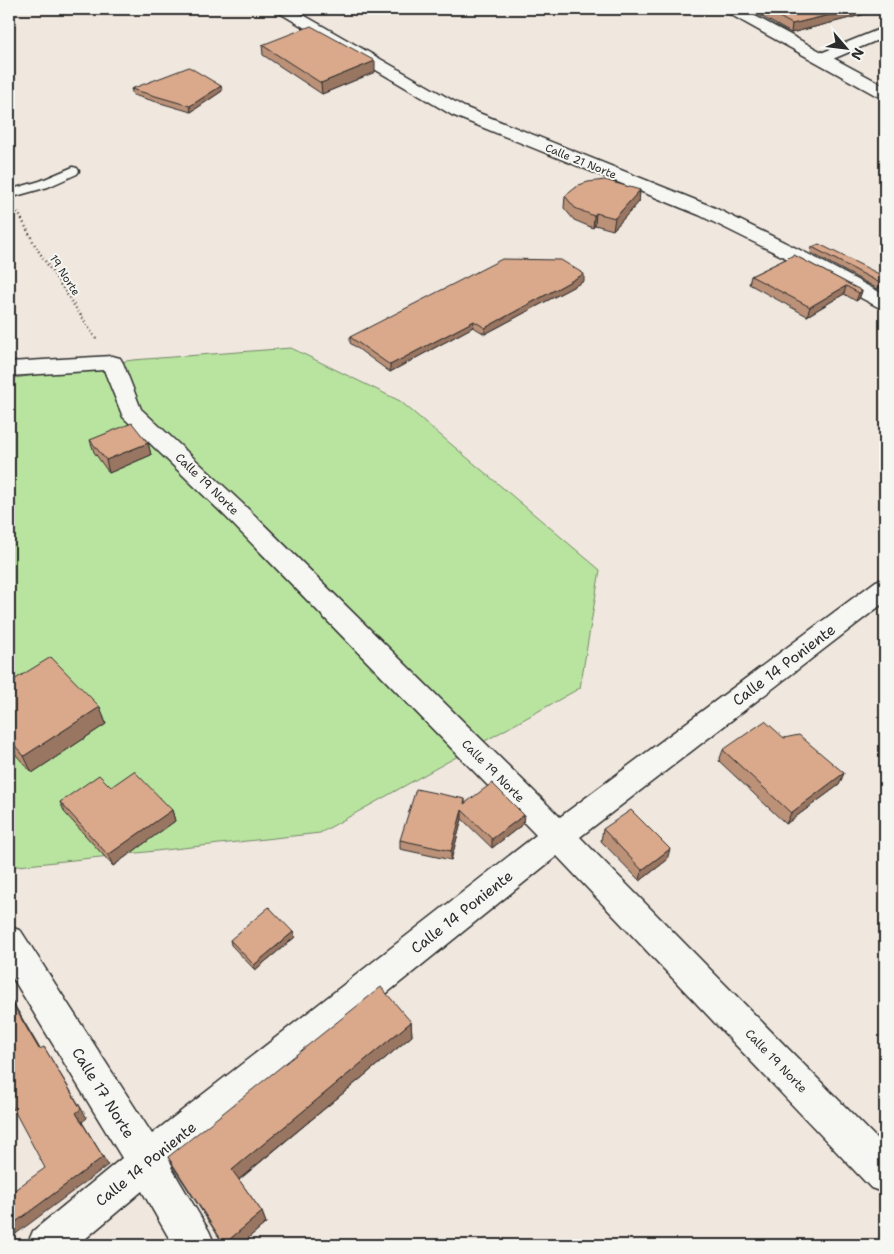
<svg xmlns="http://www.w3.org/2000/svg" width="894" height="1254" font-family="'Shantell Sans',sans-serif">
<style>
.green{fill:#b9e4a0;stroke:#728866}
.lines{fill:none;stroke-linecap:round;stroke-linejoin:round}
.lane-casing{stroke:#2b2b2b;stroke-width:3}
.street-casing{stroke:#2b2b2b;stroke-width:3}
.secondary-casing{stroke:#2b2b2b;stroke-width:3}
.path{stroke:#2b2b2b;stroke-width:2.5;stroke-dasharray:1 3;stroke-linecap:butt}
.lane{fill:#f6f6f2;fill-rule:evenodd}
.street{fill:#f6f6f2;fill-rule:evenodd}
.secondary{fill:#f6f6f2;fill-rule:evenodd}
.wall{fill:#bb9178;stroke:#2b2b2b}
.shaded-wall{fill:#997662;stroke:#2b2b2b}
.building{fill:#daa98c;stroke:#2b2b2b}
.labels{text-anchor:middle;stroke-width:4;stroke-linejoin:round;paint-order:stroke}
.far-street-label{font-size:11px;fill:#2b2b2b;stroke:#f6f6f2}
.street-label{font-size:12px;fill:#2b2b2b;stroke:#f6f6f2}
.near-street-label{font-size:15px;fill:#2b2b2b;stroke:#f6f6f2}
</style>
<rect width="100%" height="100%" fill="#f0e7de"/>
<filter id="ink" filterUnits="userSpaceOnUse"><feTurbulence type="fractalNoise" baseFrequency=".02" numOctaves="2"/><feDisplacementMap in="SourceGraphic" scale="10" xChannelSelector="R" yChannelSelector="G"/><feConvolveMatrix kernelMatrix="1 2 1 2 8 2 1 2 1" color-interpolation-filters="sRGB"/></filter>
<g filter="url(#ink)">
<!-- green -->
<path class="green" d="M291,348L400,401L600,570L580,688L320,833L9,867V379L133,360Z"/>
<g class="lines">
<!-- lane casing -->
<g class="lane-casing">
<path id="lane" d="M73,167L77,168L79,171L77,174L48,187L9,198V190L40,181Z"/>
</g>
<!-- street casing -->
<g class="street-casing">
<path id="street" d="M275,9H293L464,107L713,207L810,255L885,295V309L878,307L796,263L699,215L452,115L278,12Z
M885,27V37L828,61H816L814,58L816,55Z
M112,356L120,358L123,363L141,409L243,504L560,817L876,581L885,578V602L580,837L885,1147V1193L871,1188L557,856L171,1167L209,1231L215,1245H173L142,1191L78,1245H27L33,1231L122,1158L9,972V926L21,931L152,1134L536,835L225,516L123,417L104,370L9,376V362Z"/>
</g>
<!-- secondary casing -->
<g class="secondary-casing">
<path id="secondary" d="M723,9H742L885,86V98L879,97L726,12Z"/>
</g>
<!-- path -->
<path class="path" d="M18,212L36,247L96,339"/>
<!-- lane -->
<use href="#lane" class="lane"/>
<!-- street -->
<use href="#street" class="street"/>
<!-- secondary -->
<use href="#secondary" class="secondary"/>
</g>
<!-- wall -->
<path class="wall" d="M748,9H885L791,33Z
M262,45L375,72L322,94L263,55Z
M221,86L222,91L191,112L133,95L131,89Z
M640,190L639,202L613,230L595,225L593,228L574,220L564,208L565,196Z
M812,247L885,277L878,289L811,253Z
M794,255L862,291L859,299L856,301L844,294L807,316L749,284L751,276Z
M584,281L485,334L473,327L390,372L350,343V337Z
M90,440L148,443L151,455L109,473L94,452Z
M9,683L100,707L106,724L32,773L9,747Z
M784,738L844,773L839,785L786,824L719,761L723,750Z
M111,787L172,810L175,821L113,866L65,813L60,802Z
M465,799V803L524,815L523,824L492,848L462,819L451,860L400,849V840Z
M603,829L667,860L640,881L601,841Z
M293,932L295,937L255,970L231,945L230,940Z
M411,1022L412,1036L239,1180L262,1212L266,1223L240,1245H224L174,1168L168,1157Z"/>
<!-- shaded-wall -->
<path class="shaded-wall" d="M854,9H885L791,33L792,24Z
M375,61V72L322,94L321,83Z
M221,86L222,91L191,112L190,106Z
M640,190L639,202L613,230L615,218Z
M596,213L595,225L593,228L594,216Z
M584,274V281L485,334V328Z
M885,280V285L878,289L880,283Z
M846,286L844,294L807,316L810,307Z
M862,291L859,299L856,301L859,293Z
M474,321L473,327L390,372V365Z
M148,443L151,455L109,473L106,460Z
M100,707L106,724L32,773L24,756Z
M844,773L839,785L786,824L791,813Z
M172,810L175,821L113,866L108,855Z
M462,810V819L451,860V851Z
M524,815L523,824L492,848V839Z
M670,849L667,860L640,881L642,870Z
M293,932L295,937L255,970L254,965Z
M9,996L46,1059L39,1049Z
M411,1022L412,1036L237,1181L232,1170Z
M44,1047L87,1118L82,1122L108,1165L9,1239V1227L103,1157L76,1113Z
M262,1212L266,1223L240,1245H225L224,1244Z"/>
<!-- building -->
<path class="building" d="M765,9H854L792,24Z
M311,26L375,61L321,83L262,45Z
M189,67L221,86L190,106L131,89Z
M605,180L640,190L615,218L596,213L594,216L575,208L565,196L579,185L588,182Z
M819,244L885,277V280L880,283L812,247Z
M794,255L862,291L859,293L846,286L810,307L751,276Z
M502,259L561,260L584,274L485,328L474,321L390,365L350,337Z
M132,423L148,443L106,460L90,440Z
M51,657L100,707L24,756L9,739V683Z
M765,721L784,738L799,735L844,773L791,813L723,750Z
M134,771L172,810L108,855L60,802L99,775L111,787Z
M492,783L524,815L492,839L462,810L451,851L400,840L416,789L465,799L464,804Z
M631,810L670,849L642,870L603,829Z
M269,907L293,932L254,965L230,940Z
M381,987L411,1022L232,1170L262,1212L224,1244L168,1157Z
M9,998L39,1049L44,1047L81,1109L76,1113L103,1157L9,1227V1194L45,1168L9,1101Z"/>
</g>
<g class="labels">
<!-- far-street labels -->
<g class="far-street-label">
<text transform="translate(581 161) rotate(22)" y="4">Calle 21 Norte</text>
<text transform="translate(65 275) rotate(57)" y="4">19 Norte</text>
</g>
<!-- street labels -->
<g class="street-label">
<text transform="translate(207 484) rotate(44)" y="4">Calle 19 Norte</text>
<text transform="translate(493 771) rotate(45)" y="4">Calle 19 Norte</text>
<text transform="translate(776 1061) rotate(46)" y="4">Calle 19 Norte</text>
</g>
<!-- near-street labels -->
<g class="near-street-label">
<text transform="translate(784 665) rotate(-37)" y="5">Calle 14 Poniente</text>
<text transform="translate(462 912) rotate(-38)" y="5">Calle 14 Poniente</text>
<text transform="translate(103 1093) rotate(58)" y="5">Calle 17 Norte</text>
<text transform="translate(146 1164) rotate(-39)" y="5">Calle 14 Poniente</text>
</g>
</g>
<!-- margin -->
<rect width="894" height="1254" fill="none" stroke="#f6f6f2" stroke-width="30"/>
<rect x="15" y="15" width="864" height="1224" fill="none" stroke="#2b2b2b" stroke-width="2" filter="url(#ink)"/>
<!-- north arrow -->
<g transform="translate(846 48) rotate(118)" stroke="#f6f6f2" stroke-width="4" paint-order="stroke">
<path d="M0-4L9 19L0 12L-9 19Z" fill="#2b2b2b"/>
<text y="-8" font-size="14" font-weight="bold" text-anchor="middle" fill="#2b2b2b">N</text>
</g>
</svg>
